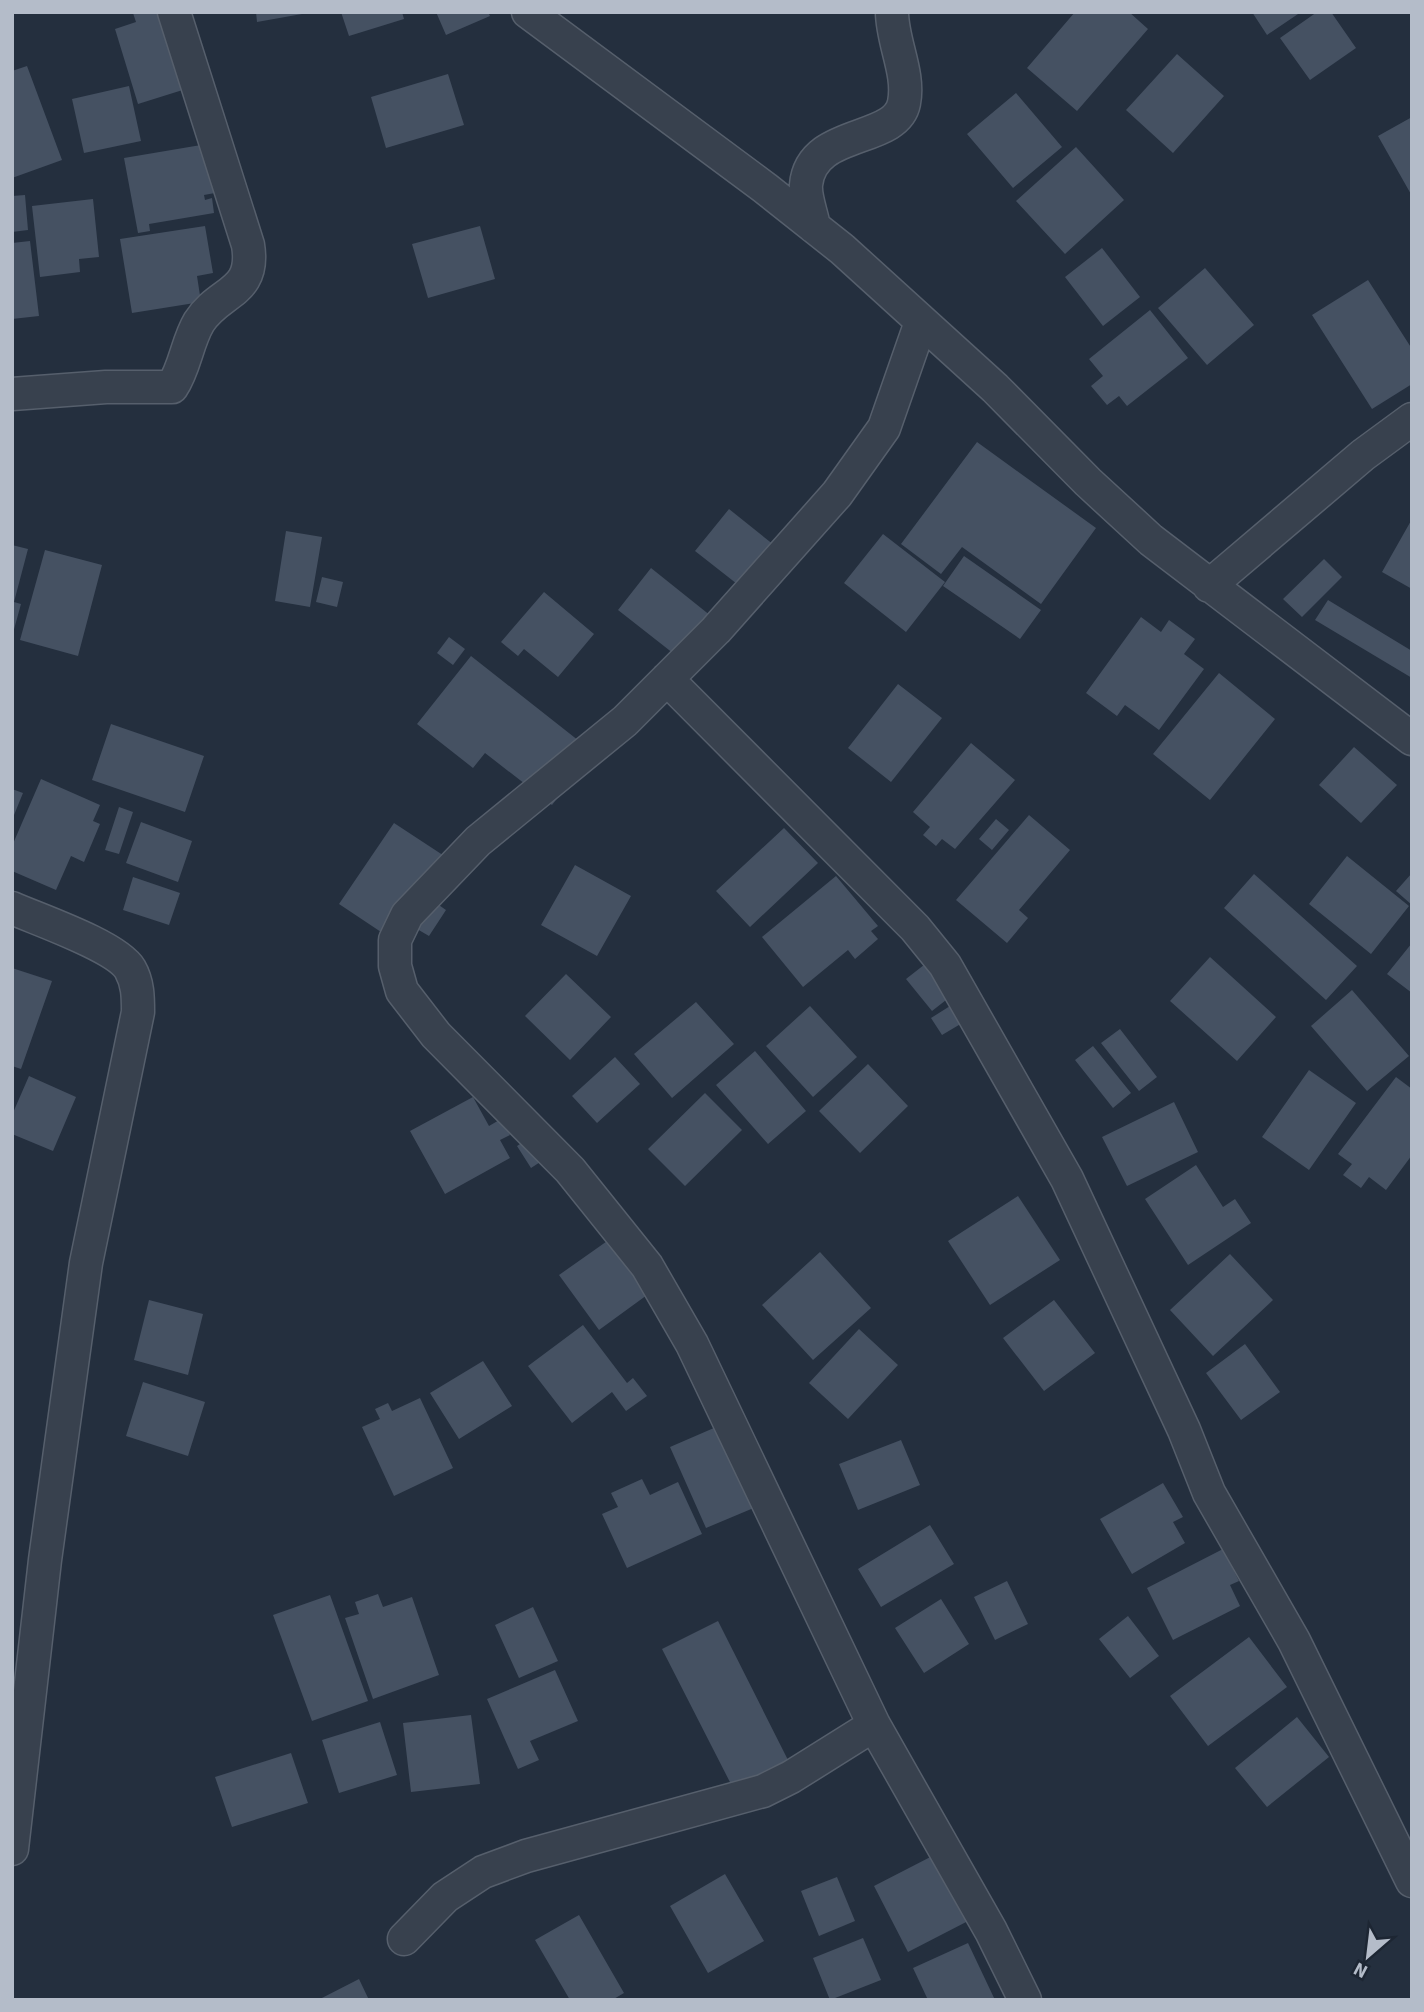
<svg xmlns="http://www.w3.org/2000/svg" width="1424" height="2012" font-family="'Source Sans 3',sans-serif">
<style>
.building{fill:#455162}
.lines{fill:none;stroke-linecap:round;stroke-linejoin:round}
.street-casing{stroke:#565f6c;stroke-width:35}
.street{stroke:#38414e;stroke-width:32}
</style>
<rect width="100%" height="100%" fill="#242f3e"/>
<!-- building -->
<path class="building" d="M166,12L189,88L138,104L115,29L136,22L133,13Z
M256,12H302V14L257,22Z
M341,12H402L404,19L349,36Z
M436,12H488L490,16L446,35Z
M1075,12H1129L1148,29L1077,111L1027,68Z
M1252,12H1301L1267,35Z
M1317,12H1331L1356,48L1310,80L1280,38Z
M1177,54L1224,96L1173,153L1126,110Z
M27,66L62,160L12,178V71Z
M448,74L464,125L386,148L371,97Z
M129,86L141,141L84,153L72,99Z
M1016,93L1062,147L1013,188L967,134Z
M1412,117V196L1378,136Z
M201,145L205,164L209,163L215,193L204,195L205,200L212,198L214,213L149,224L150,231L138,233L124,158Z
M1076,147L1124,200L1065,254L1016,201Z
M25,195L28,230L12,232V196Z
M93,199L99,257L79,259L80,272L40,277L32,206Z
M205,226L213,273L197,276L201,302L132,313L120,239Z
M480,226L495,279L428,298L412,244Z
M30,241L39,316L12,319V243Z
M1102,248L1140,297L1103,326L1065,277Z
M1205,268L1254,325L1207,365L1158,308Z
M1368,280L1412,349V384L1372,409L1312,315Z
M1150,310L1188,358L1127,406L1119,396L1107,405L1091,386L1103,376L1089,359Z
M977,442L1096,528L1041,604L962,547L941,574L901,544Z
M729,509L779,549L746,591L695,551Z
M1412,519V589L1382,572Z
M286,531L322,537L310,607L275,601Z
M883,534L945,582L906,632L844,583Z
M12,545L28,549L14,602L21,604L13,633Z
M45,550L102,565L78,656L20,640Z
M964,556L1041,610L1020,639L943,586Z
M1324,559L1342,577L1302,617L1283,599Z
M651,568L716,620L683,661L618,610Z
M322,577L343,582L337,607L316,602Z
M544,592L594,634L558,677L524,649L518,656L501,642Z
M1328,600L1412,651V678L1315,620Z
M1141,617L1161,632L1169,620L1195,639L1184,654L1204,669L1159,730L1125,705L1117,716L1086,693Z
M449,637L465,649L453,665L437,653Z
M471,656L593,752L552,805L485,753L473,768L417,724Z
M1219,673L1275,719L1210,800L1153,754Z
M898,684L942,718L891,782L848,748Z
M111,724L204,756L185,812L92,780Z
M971,743L1015,780L955,849L942,839L936,846L923,835L930,827L913,812Z
M1354,747L1397,785L1361,823L1319,785Z
M41,779L100,805L93,821L100,824L84,862L71,856L56,890L12,871V846Z
M12,789L23,793L12,820Z
M119,807L133,812L119,854L105,850Z
M1029,815L1070,850L1019,910L1028,918L1007,943L956,900Z
M996,819L1009,830L992,850L979,839Z
M141,822L192,841L178,882L126,863Z
M394,823L458,865L433,901L446,910L429,936L417,929L405,948L339,904Z
M784,828L818,863L750,927L716,891Z
M1347,856L1409,906L1371,954L1309,904Z
M575,865L631,896L597,956L541,925Z
M1412,873V905L1396,891Z
M1254,874L1357,966L1326,1000L1224,908Z
M836,876L878,926L871,931L878,939L855,959L848,950L803,987L762,937Z
M133,877L180,893L169,925L123,910Z
M1412,943V993L1387,974Z
M1210,957L1276,1017L1237,1061L1170,1001Z
M929,961L955,993L932,1011L906,979Z
M12,968L52,981L21,1069L12,1066Z
M566,974L611,1017L570,1060L525,1016Z
M1352,990L1409,1056L1367,1091L1311,1026Z
M958,1001L969,1019L942,1035L931,1018Z
M696,1002L734,1044L672,1098L634,1054Z
M810,1006L857,1057L813,1097L766,1046Z
M1120,1029L1157,1077L1139,1091L1101,1043Z
M1093,1046L1131,1093L1113,1108L1075,1060Z
M755,1051L806,1111L768,1144L716,1085Z
M615,1057L640,1084L597,1123L572,1096Z
M868,1064L908,1106L860,1153L819,1111Z
M1309,1070L1356,1103L1309,1170L1262,1137Z
M29,1076L76,1097L53,1151L12,1134V1115Z
M1396,1077L1412,1089V1155L1386,1190L1369,1177L1361,1188L1343,1175L1352,1164L1338,1154Z
M705,1093L742,1130L685,1186L648,1149Z
M473,1097L489,1126L501,1119L510,1135L500,1140L510,1158L445,1194L410,1131Z
M1174,1102L1198,1152L1127,1186L1102,1137Z
M540,1131L554,1153L531,1168L517,1146Z
M1196,1165L1223,1207L1235,1199L1251,1223L1188,1265L1145,1199Z
M1018,1196L1060,1260L990,1305L948,1241Z
M620,1232L658,1287L599,1330L559,1275Z
M820,1252L871,1308L813,1360L762,1305Z
M1230,1254L1273,1300L1213,1356L1170,1310Z
M149,1300L203,1314L188,1375L134,1360Z
M1054,1300L1095,1353L1044,1391L1003,1338Z
M583,1325L627,1383L633,1378L647,1396L626,1411L612,1392L572,1423L528,1366Z
M859,1329L898,1365L848,1419L809,1383Z
M1245,1344L1280,1392L1241,1420L1206,1373Z
M483,1361L512,1406L459,1439L430,1393Z
M143,1382L205,1402L188,1456L126,1436Z
M420,1398L453,1468L394,1496L362,1427L380,1419L375,1409L388,1403L392,1411Z
M730,1421L756,1507L706,1528L670,1447Z
M901,1440L920,1485L858,1510L839,1464Z
M642,1479L650,1495L678,1482L702,1534L627,1568L602,1514L618,1507L611,1493Z
M1163,1483L1183,1517L1173,1522L1185,1543L1132,1574L1100,1519Z
M930,1525L954,1564L881,1607L858,1569Z
M1223,1549L1239,1581L1230,1585L1240,1606L1173,1640L1147,1588Z
M1007,1581L1028,1624L995,1640L974,1597Z
M378,1594L383,1607L412,1597L439,1675L373,1699L345,1618L359,1614L355,1602Z
M330,1595L368,1701L312,1721L273,1615Z
M941,1599L969,1644L924,1673L895,1628Z
M533,1607L558,1661L519,1678L495,1625Z
M1128,1616L1159,1656L1130,1678L1099,1639Z
M718,1621L790,1764L735,1792L662,1649Z
M1249,1637L1287,1687L1208,1746L1170,1696Z
M555,1670L578,1721L530,1741L539,1760L518,1769L487,1699Z
M471,1715L480,1784L411,1792L403,1723Z
M1297,1717L1329,1757L1267,1807L1235,1768Z
M380,1722L397,1775L339,1793L322,1740Z
M291,1753L308,1803L232,1827L215,1777Z
M942,1851L970,1920L908,1952L874,1886Z
M725,1874L764,1941L708,1973L670,1906Z
M837,1877L855,1921L819,1936L801,1891Z
M579,1915L624,1993L612,2000H570L535,1940Z
M863,1938L881,1980L830,2000L813,1958Z
M968,1943L995,2000H928L913,1968Z
M359,1979L369,2000H318Z"/>
<g class="lines">
<!-- street casing -->
<g class="street-casing">
<path id="street" d="M528,12L765,188L842,249L995,388L1088,482L1151,540L1412,739
M814,227C812,214 805,198 806,185C811,128 896,144 904,103C910,73 892,42 892,12
M921,322L884,428L837,494L716,630L625,721L478,841L407,915L395,940V966L402,991L436,1035L570,1170L647,1266L692,1344L874,1725L991,1931L1025,2000
M12,394L106,387H172C185,368 187,342 199,322C219,290 256,294 248,245L174,12
M1209,586L1363,455L1412,419
M667,679L915,928L945,965L1067,1179L1184,1430L1209,1493L1294,1641L1412,1881
M12,908C39,920 116,946 130,969C138,983 138,997 138,1012L86,1263L45,1560L12,1849
M404,1939L445,1897L483,1872L526,1856L763,1791L791,1777L874,1725"/>
</g>
<!-- street -->
<use href="#street" class="street"/>
</g>
<!-- border -->
<rect width="1424" height="2012" fill="none" stroke="#b4bcc9" stroke-width="28"/>
<!-- north arrow -->
<g transform="translate(1368 1956) rotate(208)" stroke="#1d2633" stroke-width="5" paint-order="stroke">
<path d="M0-5L12 26L0 18L-12 26Z" fill="#b4bcc9"/>
<text y="-10" font-size="19" font-weight="bold" text-anchor="middle" fill="#b4bcc9">N</text>
</g>
</svg>
